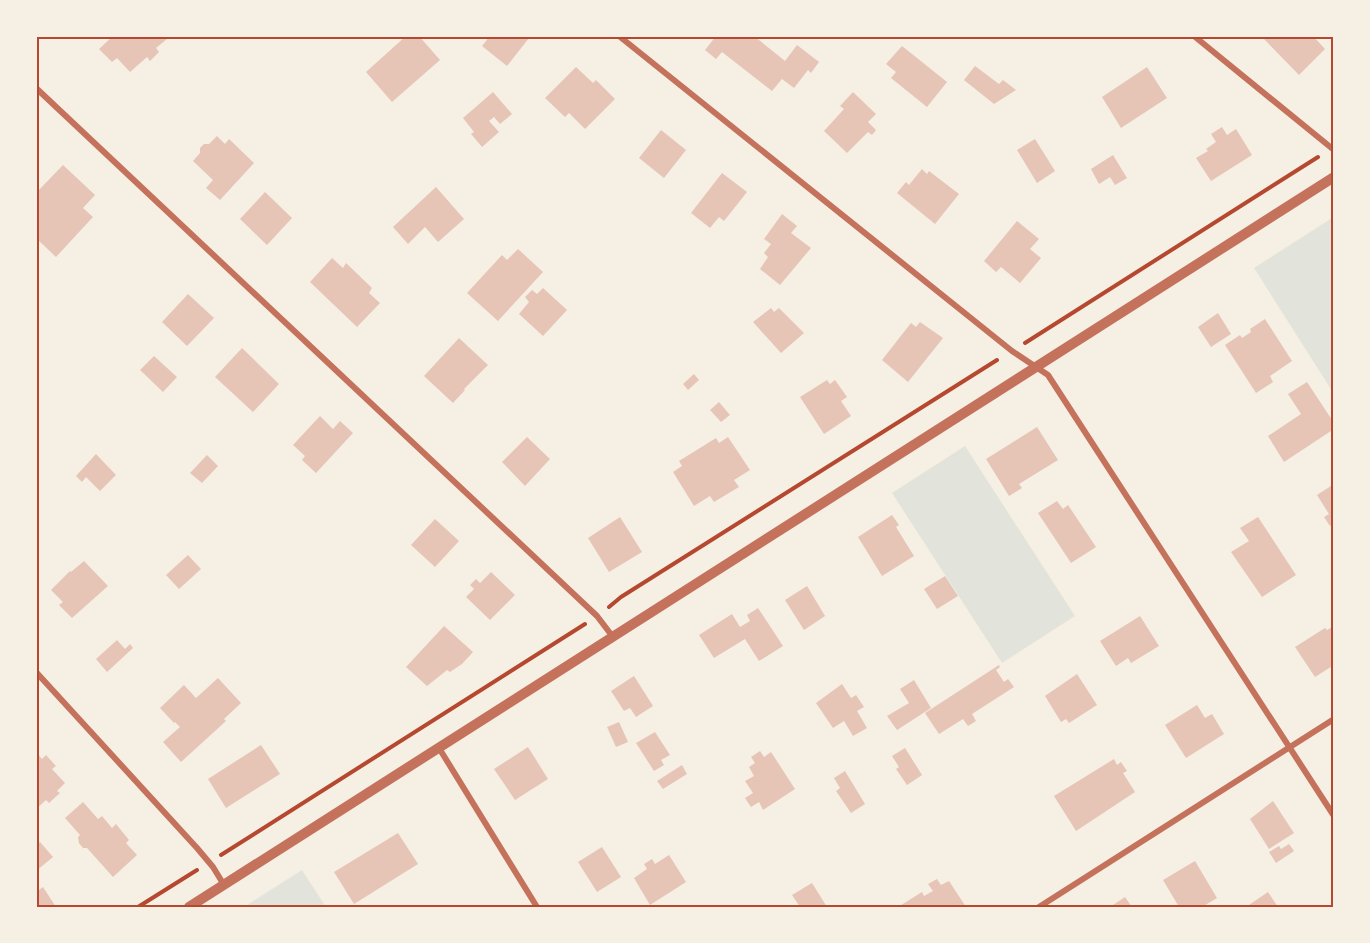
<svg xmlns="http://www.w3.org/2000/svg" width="1370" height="943" font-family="Mulish,sans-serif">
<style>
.green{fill:#e2e4dc}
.building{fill:#e6c5b7}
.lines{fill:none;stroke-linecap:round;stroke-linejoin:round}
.path{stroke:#b5482f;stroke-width:4}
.minor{stroke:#c5725c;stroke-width:6}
.tertiary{stroke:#c5725c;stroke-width:10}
.neatline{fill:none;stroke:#b5482f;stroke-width:2}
</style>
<rect width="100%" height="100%" fill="#f6efe4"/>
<!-- green -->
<path class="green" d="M1332,218L1334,221V394L1254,268Z
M965,446L1075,616L1002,663L892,493Z
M302,870L326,907H244Z"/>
<!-- building -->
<path class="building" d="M113,36H164L167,39L156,48L159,52L150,61L147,57L130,72L117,58L112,62L99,49Z
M406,36H419L440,60L392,102L366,72Z
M490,36H527L529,38L507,66L482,46Z
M716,36H754L785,61L797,45L819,62L811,73L808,70L794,88L782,79L772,91L722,52L716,59L705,50Z
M1265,36H1313L1325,49L1299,75L1263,38Z
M902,46L947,82L927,107L891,78L896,72L886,64Z
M975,66L999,84L1003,80L1016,90L994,104L964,80Z
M576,67L593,83L596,80L615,99L585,129L569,113L565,117L545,98Z
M1147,67L1167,98L1121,128L1102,97Z
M493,92L512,114L500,124L494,117L489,121L499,132L482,147L471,134L474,132L463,118Z
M853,92L876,114L868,122L876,130L872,135L868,132L847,153L824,131L844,109L840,106Z
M1222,127L1227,135L1236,129L1252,155L1211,181L1196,158L1208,151L1206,149L1216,142L1211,134Z
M661,130L686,150L664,178L639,158Z
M217,136L225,144L229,139L254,163L220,200L206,188L213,180L193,161L200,153V148L204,144H209Z
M1035,139L1055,171L1037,183L1017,150Z
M1113,155L1127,178L1115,185L1110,177L1099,184L1091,169Z
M63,165L95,195L83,208L93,217L56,257L36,238V193Z
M922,169L927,174L929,171L959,194L935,224L897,193L906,182L909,185Z
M722,173L747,192L724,221L719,217L710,228L691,213Z
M436,187L464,219L438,242L425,227L408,244L393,227Z
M265,192L292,218L267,245L240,219Z
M782,214L797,226L791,233L811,248L780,285L760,269L768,257L764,253L771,244L764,239Z
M1017,221L1039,239L1030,249L1041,258L1020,283L1001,267L996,272L984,261Z
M518,249L543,272L498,321L467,293L502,255L507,260Z
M332,258L343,268L346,263L372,288L369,293L380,303L357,327L310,282Z
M543,288L567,310L543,336L519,314L529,302L525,297L532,290L537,294Z
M188,294L214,318L187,346L162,322Z
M771,308L774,312L779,308L804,333L781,353L753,322Z
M1218,313L1231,334L1211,347L1198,327Z
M1265,319L1292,361L1270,376L1273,382L1256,393L1225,345L1240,335L1242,338L1251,332L1250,329Z
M920,322L943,338L908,382L882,360L911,323L916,327Z
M459,338L488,365L464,389L465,390L453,403L424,376Z
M242,348L279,384L253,412L215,377Z
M154,356L177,377L163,392L140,370Z
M694,374L699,380L688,390L683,384Z
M827,380L830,384L835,380L847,397L841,401L851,416L824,434L800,397Z
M1307,382L1334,423V429L1284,462L1268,436L1301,414L1288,394Z
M719,402L730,415L721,422L710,410Z
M320,416L333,429L340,421L353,433L316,473L302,460L305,456L293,445Z
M1037,427L1058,460L1019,484L1022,488L1009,496L986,459Z
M527,437L550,459L525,486L502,462Z
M728,437L750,470L734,480L739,487L714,502L710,496L694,506L673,472L682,466L679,461L716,438L719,443Z
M96,454L116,475L100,491L86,477L82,482L76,476Z
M207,455L218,466L202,483L190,473Z
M1334,484V523L1330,526L1324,517L1329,514L1317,495Z
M1057,501L1063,509L1068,505L1096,547L1071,563L1038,513Z
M892,515L899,525L896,527L914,556L882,576L858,537Z
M620,517L642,552L609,572L588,538Z
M1258,517L1296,575L1262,597L1231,552L1249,541L1240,528Z
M435,519L459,541L435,567L411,545Z
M188,555L201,569L179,589L166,575Z
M84,561L108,586L72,618L59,605L63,602L51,590L70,571L71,572Z
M491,572L515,595L490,620L466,597L474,589L470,585L476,579L480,583Z
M945,576L958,596L937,609L924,589Z
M807,586L825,616L804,630L785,600Z
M758,608L783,646L759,661L745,639L714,658L699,635L732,614L740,627L750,621L747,615Z
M1140,616L1159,646L1131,663L1128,658L1116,666L1100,641Z
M444,626L473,652L462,664L450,672L447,670L427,686L406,667Z
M1332,627L1334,629V637L1331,639L1334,643V665L1315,677L1295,647L1325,628L1327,630Z
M117,640L125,649L130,644L133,648L107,672L96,659Z
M999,665L1000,667L996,670L1004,682L1008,679L1014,687L972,714L976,721L968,726L963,719L939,734L925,713Z
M1077,674L1097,705L1069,723L1066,719L1061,722L1045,696Z
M634,676L653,706L636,717L630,708L624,711L611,691Z
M218,678L241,703L224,719L226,721L181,762L163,742L180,727L175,722L174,723L160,708L184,685L196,698Z
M914,680L931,708L897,730L887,716L909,703L900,689Z
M842,684L851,698L856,695L864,707L857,711L867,728L853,736L844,721L833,728L816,703Z
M1197,705L1205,718L1212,714L1224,734L1186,758L1165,725Z
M619,722L628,742L616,747L607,727Z
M655,732L670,755L661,760L664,765L654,771L636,743Z
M261,745L280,774L226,808L208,779Z
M528,747L548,779L515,800L494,769Z
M905,748L922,775L907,785L896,769L899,767L892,756Z
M760,751L764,757L771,752L795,789L763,810L759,802L751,807L745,798L753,793L745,781L754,776L749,767L755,763L751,757Z
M36,752L42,759L46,755L56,766L52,769L65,783L57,791L60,793L49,803L46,800L36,809Z
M1114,759L1117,765L1121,762L1127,771L1123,773L1135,792L1076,831L1054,796Z
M682,765L687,774L663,789L657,781Z
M845,771L865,804L851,813L836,791L840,788L834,778Z
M1273,801L1294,833L1269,849L1250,819Z
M83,802L98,819L102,816L112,828L116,824L129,840L126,843L137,855L113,877L87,848H83L79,843L78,837L80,835L65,818Z
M398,833L418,864L354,904L334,872Z
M40,842L53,857L36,871V845Z
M1289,844L1294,851L1276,863L1269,852L1279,846L1281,849Z
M602,847L621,877L597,892L578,862Z
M669,855L686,882L650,905L634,878L647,869L644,864L652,859L655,864Z
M1195,861L1217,898L1202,907H1179L1163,880Z
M937,879L941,885L949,881L966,907H898L922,892L924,896L933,891L928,884Z
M812,883L827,907H800L792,895Z
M43,887L56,907H36V892Z
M1268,892L1278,907H1246Z
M1125,897L1132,907H1110Z"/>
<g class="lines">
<!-- path -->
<path class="path" d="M1025,343L1318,157
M609,607L621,597L997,360
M221,855L585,624
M138,907L197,870"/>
<!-- minor -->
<path class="minor" d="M619,36L1012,351L1048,375L1334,816
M1194,36L1334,150
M36,88L597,616L613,637
M36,672L197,848L213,867L224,885
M439,748L537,907
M1039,907L1334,719"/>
<!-- tertiary -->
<path class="tertiary" d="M189,907L1334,177"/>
</g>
<!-- border -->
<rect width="1370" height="943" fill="none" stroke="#f6efe4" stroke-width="75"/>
<rect x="38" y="38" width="1294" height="868" class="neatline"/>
</svg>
